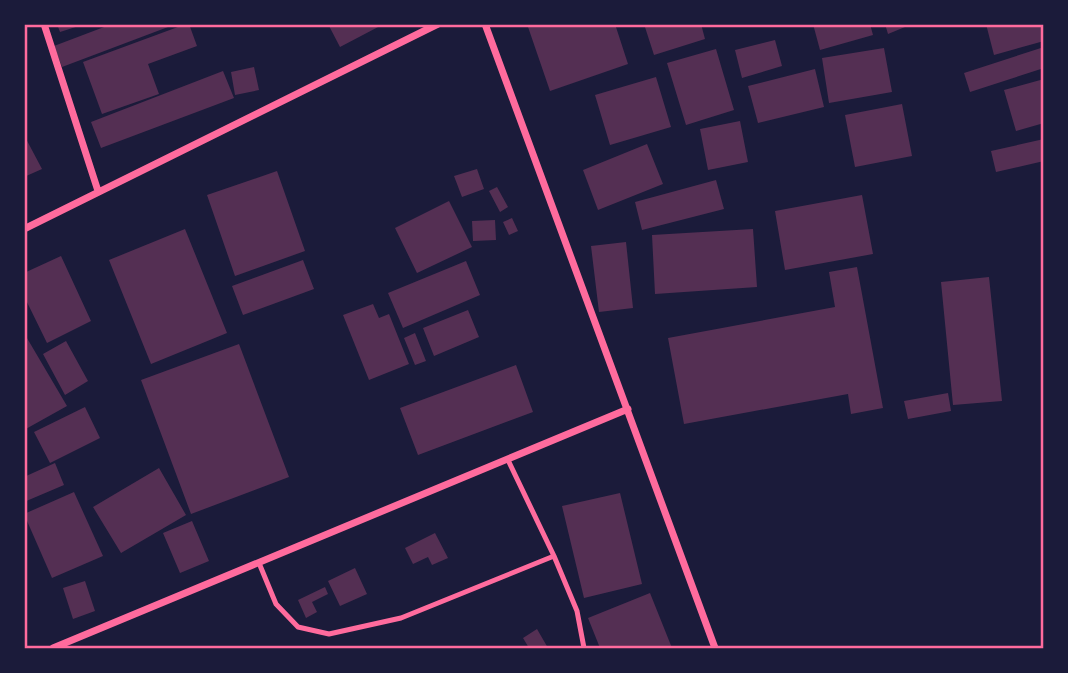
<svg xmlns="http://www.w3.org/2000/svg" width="1068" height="673" font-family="Inter,sans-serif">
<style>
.building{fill:#542f53}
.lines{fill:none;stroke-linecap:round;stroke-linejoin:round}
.service{stroke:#ff6b9d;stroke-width:5}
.minor{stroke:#ff6b9d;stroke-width:7}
.neatline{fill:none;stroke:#ff6b9d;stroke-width:2.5}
</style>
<rect width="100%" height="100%" fill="#1b1b3a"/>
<!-- building -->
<path class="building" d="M57,24H82V25L60,32Z
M112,24H176L62,67L54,46Z
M186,24H189L197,46L148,64L159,94L102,114L83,62Z
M328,24H379L380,26L340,47Z
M527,24H615L628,64L550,91Z
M644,24H701L705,39L654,55Z
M813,24H870L873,35L820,50Z
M885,24H904L905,27L888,34Z
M986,24H1041L1044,41L994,55Z
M775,40L782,66L742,78L735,50Z
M1044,47V68L970,92L964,73Z
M884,48L892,92L829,103L822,58Z
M716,49L734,110L686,125L667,63Z
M254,67L259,90L235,95L231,72Z
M815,69L824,107L758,123L748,86Z
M223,71L234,98L101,148L91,122Z
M656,77L671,127L610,145L595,95Z
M1044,79V123L1016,131L1004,90Z
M902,104L912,156L855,167L845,115Z
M740,121L748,162L708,170L700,129Z
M24,135L42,169L24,177Z
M1044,139V161L996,172L991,151Z
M647,144L663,184L598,210L583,170Z
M477,169L484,189L462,197L454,176Z
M277,171L305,251L235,276L207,195Z
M716,180L724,209L642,230L635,202Z
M497,187L508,207L500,212L489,191Z
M862,195L873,254L785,270L775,211Z
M449,201L472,247L417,273L395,228Z
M512,218L518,231L509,235L503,222Z
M495,220L496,240L473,241L472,221Z
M185,229L227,333L151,364L109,260Z
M753,229L757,287L655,294L652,235Z
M626,242L633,308L599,312L591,246Z
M61,256L91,321L47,343L24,296V273Z
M303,260L314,289L243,315L232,286Z
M466,261L480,295L403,328L388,293Z
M857,267L883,408L851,414L848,394L684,424L668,338L835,307L829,272Z
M989,277L1002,401L953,405L941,282Z
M373,304L379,318L389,314L409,364L369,380L343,315Z
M468,310L479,337L434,356L423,328Z
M24,333L67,406L24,430Z
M415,333L426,361L415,365L404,338Z
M66,341L88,381L65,395L43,354Z
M239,344L289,477L191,514L141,380Z
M516,365L533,412L418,455L400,408Z
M948,393L951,411L908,419L904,401Z
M85,407L100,438L50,463L34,432Z
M55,463L64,485L24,502V477Z
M159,468L186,515L121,553L93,507Z
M74,492L103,556L52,578L24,514Z
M620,493L642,584L584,598L562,506Z
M192,521L209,561L180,573L163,533Z
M435,533L448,558L432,565L428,557L413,564L405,548Z
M355,568L367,594L340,606L328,581Z
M85,581L95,611L73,619L63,588Z
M325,587L328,594L312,602L317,612L306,618L298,600Z
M650,593L672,648H600L588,618Z
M537,629L548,648H529L523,638Z"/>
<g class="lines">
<!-- service -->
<path class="service" d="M508,460L554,556L577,611L584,648
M259,563L276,604L298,627L329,634L401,618L554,556"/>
<!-- minor -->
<path class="minor" d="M44,24L98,191
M485,24L715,648
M24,229L438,24
M53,648L628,409"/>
</g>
<!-- border -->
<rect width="1068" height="673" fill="none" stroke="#1b1b3a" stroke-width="52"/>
<rect x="26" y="26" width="1016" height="621" class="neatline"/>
</svg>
